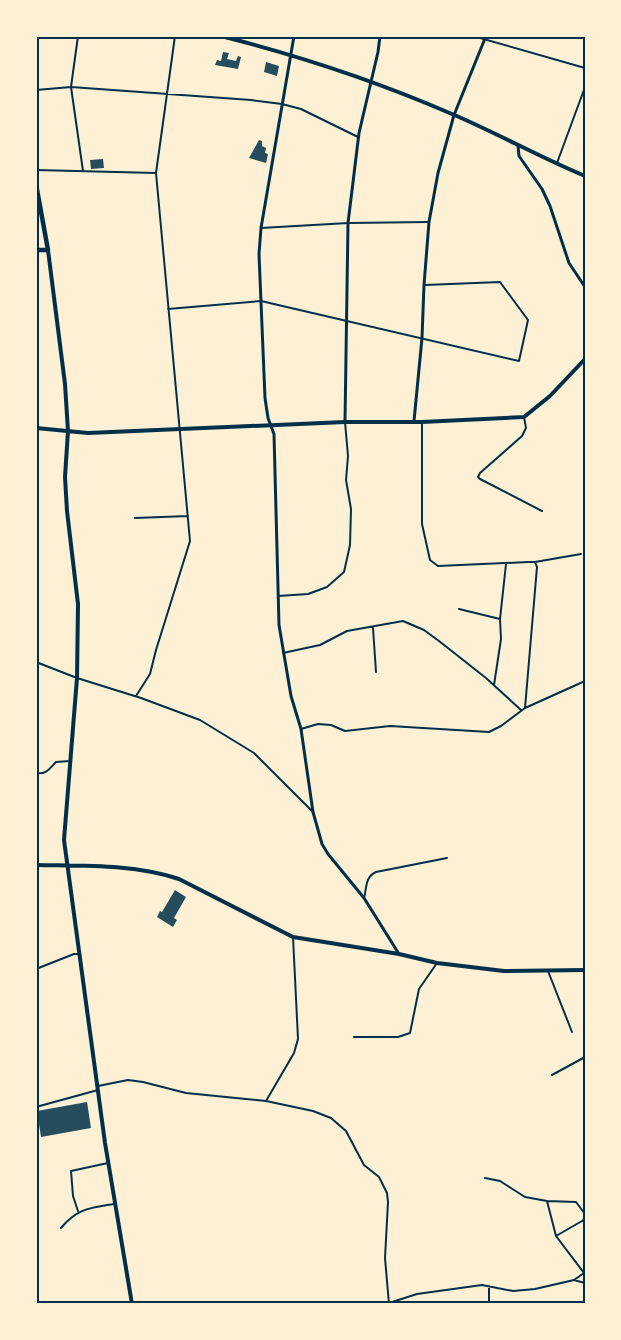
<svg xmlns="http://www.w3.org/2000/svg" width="621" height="1340" font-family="Signika,sans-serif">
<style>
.building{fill:#264d5e}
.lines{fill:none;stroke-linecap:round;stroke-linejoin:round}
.minor{stroke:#003049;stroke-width:2}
.tertiary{stroke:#003049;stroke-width:3}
.secondary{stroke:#003049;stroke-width:4}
.primary{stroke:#003049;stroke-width:4.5}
.neatline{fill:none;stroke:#003049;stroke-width:2}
</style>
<rect width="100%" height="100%" fill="#fdf0d5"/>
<!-- building -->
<path class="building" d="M223,52L229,53L227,59L236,61L238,56L241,57L238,69L215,65L217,60L221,61Z
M266,62L279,66L277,76L264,72Z
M259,140L262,141V146L266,148L265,153L268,154L266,163L249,158Z
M103,159L104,168L91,169L90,160Z
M175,890L186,897L174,918L177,920L173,927L157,917L160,911L162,912Z
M87,1102L91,1128L41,1137L37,1111Z"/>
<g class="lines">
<!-- minor -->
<path class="minor" d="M78,36L71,87L83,171
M473,36L585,68
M36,90L71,87L251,100L282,104L301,109L358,137
M557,163L585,87
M36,170L156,173
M261,228L348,223L429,222
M168,309L261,301L519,361L528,320L500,282L425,285
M524,417L526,428L522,436L480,473L478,477L480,479L542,511
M422,422V524L430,560L438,566L528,562H535L537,567L525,708
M135,518L188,516
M535,562L581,554
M278,596L308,594L327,587L344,572L350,545L351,509L346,480L348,456L345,422
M459,609L500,619L506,564
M373,628L376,672
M283,653L320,645L347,631L403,621L424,630L439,641L486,678L521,710
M36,662L77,678L141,698L200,720L254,753L313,812
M494,685L501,639L500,619
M136,696L150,674L156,650L190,541L156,173L175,36
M301,729L318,724L331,725L345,731L390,726L489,732L501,726L525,708L585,681
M36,773C46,775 49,769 56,762L70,761
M364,898C367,887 365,877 376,872L447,858
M36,969L74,954H78
M548,971L572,1032
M354,1037H398L410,1033L419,989L437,963
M552,1075L585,1057
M98,1086L128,1080L143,1082L186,1093L266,1101L313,1111L331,1118L346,1131L364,1165L379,1177L387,1193L388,1202L385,1258L389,1304
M266,1101L294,1053L298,1039L293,937
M36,1107L98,1090
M485,1178L500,1181L525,1197L547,1201
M78,1211L73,1196L71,1171L108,1163
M61,1228C78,1208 90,1208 114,1204
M556,1236L582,1221
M574,1280L584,1273L556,1236L547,1201L576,1202L585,1214L583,1221
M389,1303L417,1294L482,1285L513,1291L535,1289L574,1280L585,1283
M489,1304V1286"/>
<!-- tertiary -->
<path class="tertiary" d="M294,36L261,228L259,254L265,398L268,418L274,434L279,625L291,696L301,729L313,812L322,844L328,854L364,898L399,954
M518,146L519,156L542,189L550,206L569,263L585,287
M414,421L422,338L424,285L429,222L438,173L454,115L486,36
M345,422L348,223L359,133L378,52L380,36"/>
<!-- secondary -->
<path class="secondary" d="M221,36C300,56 376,81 452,114C497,133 539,157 585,176
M48,250L65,384L68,431L65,477L67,511L78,604L77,678L64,840L105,1143L132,1304
M36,428L88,433L345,422H422L524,417L550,396L585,359
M36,865C84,866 133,864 179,879L293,937L399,954L437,963L504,971L585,970"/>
<!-- primary -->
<path class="primary" d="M36,184L48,250H36"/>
</g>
<!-- border -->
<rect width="621" height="1340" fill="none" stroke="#fdf0d5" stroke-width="75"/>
<rect x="38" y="38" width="546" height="1264" class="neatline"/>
</svg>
